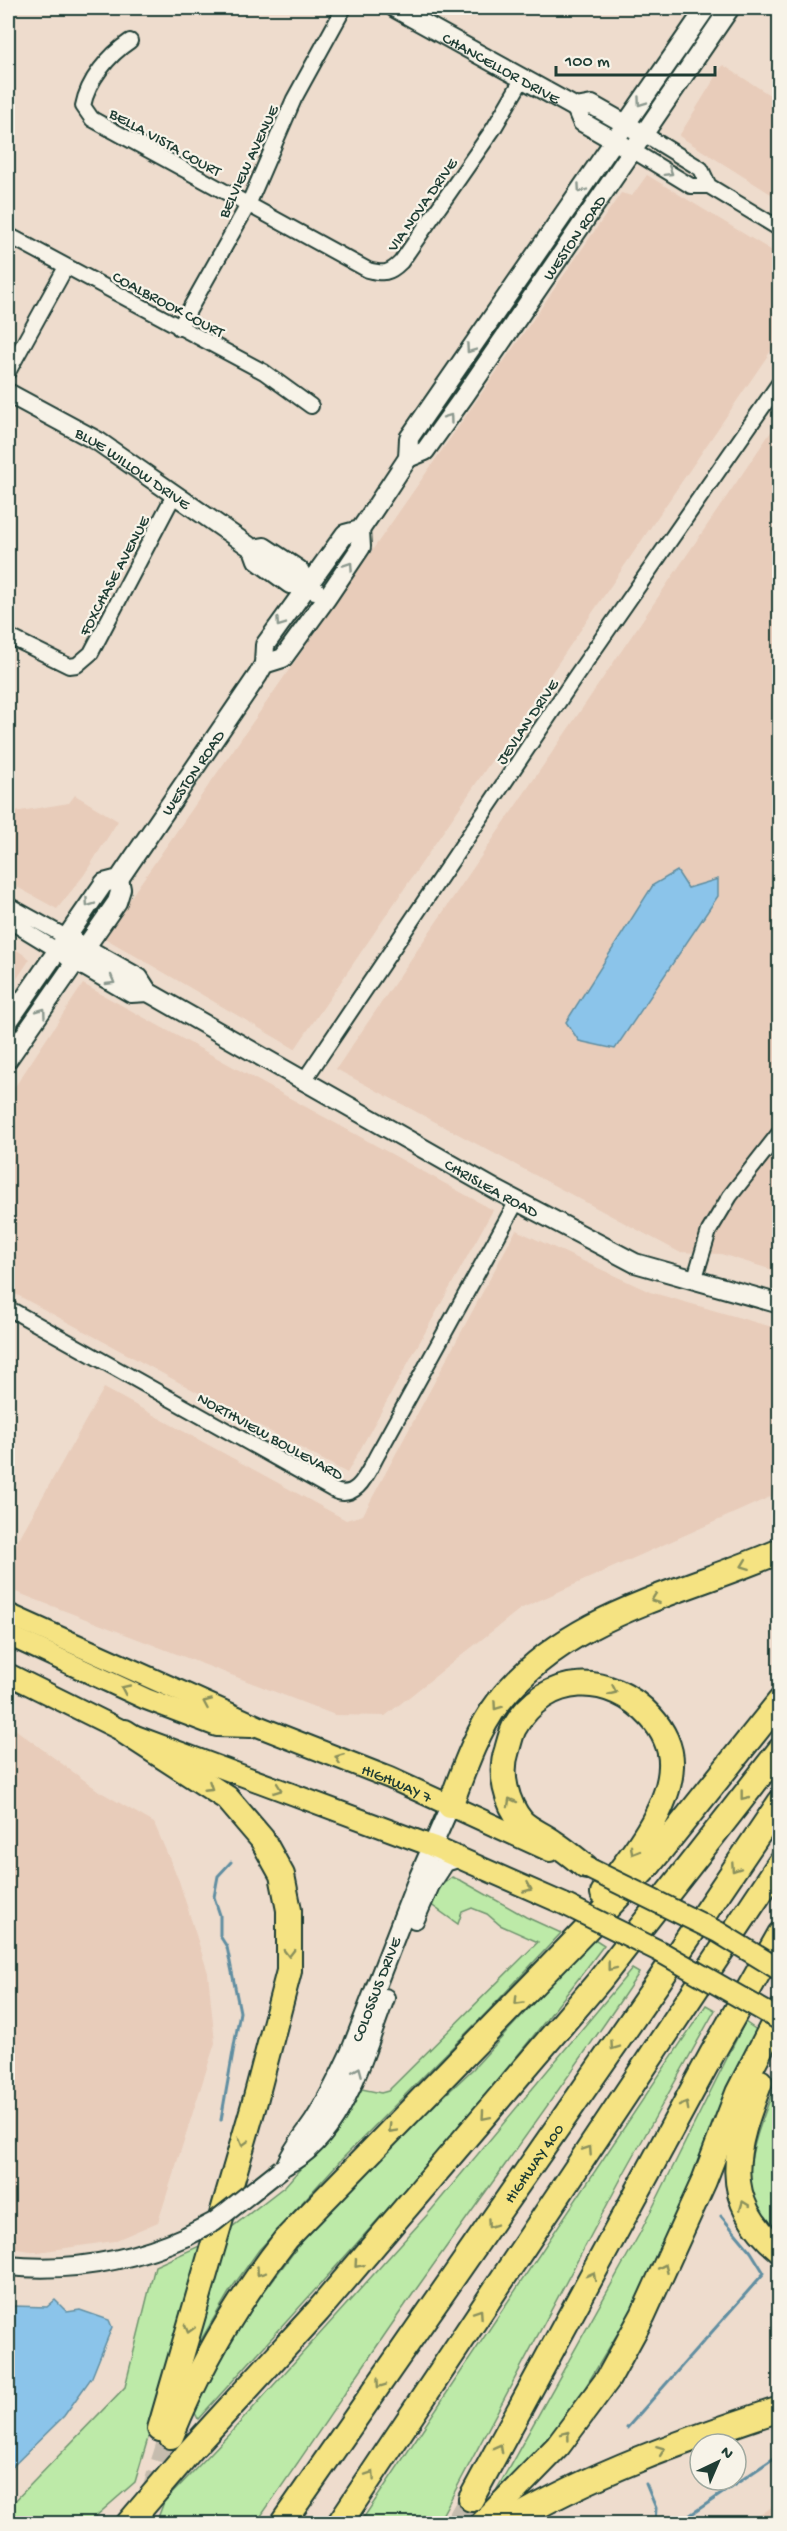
<svg xmlns="http://www.w3.org/2000/svg" width="787" height="2531" font-family="'Gochi Hand',sans-serif">
<style>
.built{fill:#e8ccba}
.green{fill:#bdeaa8;stroke:#6e946e;stroke-width:1.5}
.water{fill:#8bc4ea;stroke:#608ea1;stroke-width:1.5}
.lines{fill:none;stroke-linecap:round;stroke-linejoin:round}
.stream{stroke:#608ea1;stroke-width:3}
.highway-tunnel{stroke:#c5bcae;stroke-width:24;stroke-dasharray:24 12;stroke-linecap:butt}
.street-casing{stroke:#1f3d34;stroke-width:18}
.secondary-casing{stroke:#1f3d34;stroke-width:22}
.primary-casing{stroke:#1f3d34;stroke-width:24}
.highway-casing{stroke:#1f3d34;stroke-width:28}
.street{stroke:#f7f3e8;stroke-width:14}
.secondary{stroke:#f7f3e8;stroke-width:18}
.primary{stroke:#f5e382;stroke-width:20}
.highway{stroke:#f5e382;stroke-width:24}
.secondary-bridge-casing{stroke:#1f3d34;stroke-width:22;stroke-linecap:butt}
.primary-bridge-casing{stroke:#1f3d34;stroke-width:24;stroke-linecap:butt}
.secondary-bridge{stroke:#f7f3e8;stroke-width:18}
.primary-bridge{stroke:#f5e382;stroke-width:20}
.oneway{stroke:#8b988e}
.oneway2{stroke:#8a905b}
.labels{text-anchor:middle;stroke-width:4.5;stroke-linejoin:round;paint-order:stroke}
.street-label{font-size:16px;fill:#1f3d34;stroke:#f7f3e8}
</style>
<rect width="100%" height="100%" fill="#eedccd"/>
<filter id="ink" filterUnits="userSpaceOnUse"><feTurbulence type="fractalNoise" baseFrequency=".0167" numOctaves="2"/><feDisplacementMap in="SourceGraphic" scale="12" xChannelSelector="R" yChannelSelector="G"/><feConvolveMatrix kernelMatrix="1 2 1 2 8 2 1 2 1" color-interpolation-filters="sRGB"/></filter>
<g filter="url(#ink)">
<!-- built -->
<path class="built" d="M723,65L779,101V199L679,136Z
M647,175L779,255V339L295,1049L103,937L621,193L632,196Z
M779,420V1272L721,1254L679,1252L336,1069Z
M75,795L118,821L84,875L57,909L8,882V813L69,803Z
M8,944L30,959L8,992Z
M83,984L493,1210L347,1473L8,1290V1097Z
M516,1230L650,1292L779,1329V1493L520,1609L385,1716L335,1715L8,1589V1558L104,1388L346,1520L363,1515Z
M8,1724L99,1791L154,1823L179,1881L208,1973L215,2043L158,2222L114,2241L38,2252L17,2249L8,2263Z
M779,2502V2523H749Z"/>
<!-- green -->
<path class="green" d="M452,1877L462,1881L526,1917L561,1933L489,2010L340,2161L259,2250L231,2289L187,2364L227,2231L285,2186L346,2117L362,2089L381,2093L388,2091L538,1942L500,1925L487,1914L472,1908L462,1912L458,1924L430,1904L438,1888Z
M593,1938L604,1945C479,2112 338,2265 198,2419L194,2411L203,2386L238,2326L312,2228L391,2146L473,2069Z
M632,1969L639,1973C568,2080 491,2183 417,2288C363,2365 311,2445 256,2523H156L164,2502L235,2428L428,2214Z
M706,2005L715,2010L624,2173L438,2523H360Z
M745,2022L758,2031L634,2306L585,2388L548,2442L500,2490L497,2489L640,2233Z
M779,2074V2231C723,2192 762,2126 779,2074Z
M206,2243L135,2482L88,2523H8V2508L125,2387L155,2266Z"/>
<!-- water -->
<path class="water" d="M677,871L688,888L718,879V896L615,1049L579,1041L566,1022L653,885Z
M55,2300L67,2312L80,2310L109,2320L112,2327L92,2377L64,2416L8,2471V2310L14,2306L47,2307Z"/>
<g class="lines">
<!-- stream -->
<path class="stream" d="M221,2120L240,2012L227,1947L220,1936V1915L214,1897L218,1876L231,1862
M627,2428L764,2273L751,2252L721,2216
M646,2484L656,2508L655,2524
M677,2524L780,2454"/>
<!-- highway-tunnel -->
<path class="highway-tunnel" d="M152,2497L171,2436
M457,2524L471,2499"/>
<!-- street casing -->
<g class="street-casing">
<path id="street" d="M130,41C109,55 88,80 83,106L92,119L368,270C383,274 389,274 401,262L494,128L523,78
M644,134L701,169L709,186
M632,150L691,186H709L780,229
M8,235L264,372L311,406
M179,328L248,205L294,99L344,8
M8,372L66,267
M8,636L69,666L77,665L91,653L175,493
M8,905L66,937
M8,920L57,950
M303,1082L576,676L780,382
M694,1281L709,1231L730,1196L780,1132
M8,1308L333,1490C359,1503 369,1468 380,1450L517,1201"/>
</g>
<!-- secondary casing -->
<g class="secondary-casing">
<g id="secondary">
<path id="s1" d="M395,8L576,108L592,105L636,130"/>
<path d="M576,108L582,122L624,146"/>
<path id="s2" d="M8,393L99,442L253,549L257,560L290,584L307,585"/>
<path id="s3" d="M408,458L425,451L465,395L730,8"/>
<path d="M253,549L264,547L299,570L307,585L315,590"/>
<path d="M264,664L283,658L326,599L361,547L360,530"/>
<path id="s4" d="M66,937L139,978L148,992L498,1191L635,1263L780,1304"/>
<path d="M67,956L131,993L148,992"/>
<path id="s5" d="M8,1022L104,883L119,879L258,675L264,664L265,645L345,534L360,530L371,514L408,458L409,438L706,8"/>
<path d="M8,1059L117,902L121,889L119,879"/>
<path d="M415,1919L430,1885L445,1862L458,1858"/>
<path d="M287,2164C343,2137 364,2052 385,1998"/>
<path id="s6" d="M286,2165C293,2148 304,2136 314,2121C328,2099 339,2077 350,2053L417,1881L450,1806"/>
<path d="M8,2266C71,2272 129,2262 187,2236"/>
</g>
</g>
<!-- primary casing -->
<g class="primary-casing">
<g id="primary">
<path id="s7" d="M8,1614L260,1727L390,1778L550,1851"/>
<path d="M8,1635L146,1699L217,1726L251,1727"/>
<path d="M8,1674L125,1732L432,1846L564,1904"/>
</g>
</g>
<!-- highway casing -->
<g class="highway-casing">
<g id="highway">
<path d="M125,1732L227,1798L262,1839L282,1875L289,1910V1971L255,2101L160,2429"/>
<path d="M450,1806C462,1774 477,1730 498,1703C567,1613 681,1594 780,1551"/>
<path d="M586,1867C575,1858 564,1849 553,1842C544,1835 530,1830 522,1822C506,1803 499,1773 507,1750C509,1743 511,1734 514,1728C546,1672 610,1672 651,1717C663,1730 672,1748 671,1766C670,1810 629,1860 603,1893"/>
<path d="M760,2082C735,2148 718,2200 780,2250"/>
<path d="M171,2436C200,2364 238,2300 286,2239L648,1866L780,1701"/>
<path d="M471,2499L712,2054L780,1934"/>
<path d="M128,2524L190,2451L318,2311L599,1981L780,1750"/>
<path id="s8" d="M282,2524L659,1981L780,1802"/>
<path d="M339,2524L780,1863"/>
<path d="M482,2524L558,2446L608,2379L643,2315L704,2181L738,2093L780,2011"/>
<path d="M506,2524C594,2472 683,2441 780,2409"/>
</g>
</g>
<!-- street -->
<use href="#street" class="street"/>
<!-- secondary -->
<use href="#secondary" class="secondary"/>
<!-- primary -->
<use href="#primary" class="primary"/>
<!-- highway -->
<use href="#highway" class="highway"/>
<!-- secondary-bridge casing -->
<g class="secondary-bridge-casing">
<path id="secondary-bridge" d="M187,2236L214,2222L281,2169"/>
</g>
<!-- primary-bridge casing -->
<g class="primary-bridge-casing">
<path id="primary-bridge" d="M586,1867L718,1932L780,1970
M564,1904L659,1951L780,2020"/>
</g>
<!-- secondary-bridge -->
<use href="#secondary-bridge" class="secondary-bridge"/>
<!-- primary-bridge -->
<use href="#primary-bridge" class="primary-bridge"/>
</g>
<!-- one-way arrows -->
<defs><path id="oneway-chevron" d="M-2-3.5L2.5 0L-2 3.5" fill="none" stroke-width="1.6" stroke-linecap="round" stroke-linejoin="round" transform="scale(1.5)"/></defs>
<g class="oneway">
<use href="#oneway-chevron" transform="translate(641 102) rotate(125)"/>
<use href="#oneway-chevron" transform="translate(669 172) rotate(32)"/>
<use href="#oneway-chevron" transform="translate(581 189) rotate(125)"/>
<use href="#oneway-chevron" transform="translate(470 349) rotate(125)"/>
<use href="#oneway-chevron" transform="translate(449 418) rotate(-54)"/>
<use href="#oneway-chevron" transform="translate(349 566) rotate(-56)"/>
<use href="#oneway-chevron" transform="translate(280 623) rotate(125)"/>
<use href="#oneway-chevron" transform="translate(89 903) rotate(125)"/>
<use href="#oneway-chevron" transform="translate(111 981) rotate(30)"/>
<use href="#oneway-chevron" transform="translate(42 1012) rotate(-54)"/>
<use href="#oneway-chevron" transform="translate(358 2071) rotate(-67)"/>
</g>
<g class="oneway2">
<use href="#oneway-chevron" transform="translate(745 1565) rotate(159)"/>
<use href="#oneway-chevron" transform="translate(655 1599) rotate(160)"/>
<use href="#oneway-chevron" transform="translate(125 1689) rotate(-155)"/>
<use href="#oneway-chevron" transform="translate(613 1691) rotate(24)"/>
<use href="#oneway-chevron" transform="translate(207 1703) rotate(-156)"/>
<use href="#oneway-chevron" transform="translate(497 1706) rotate(125)"/>
<use href="#oneway-chevron" transform="translate(339 1758) rotate(-158)"/>
<use href="#oneway-chevron" transform="translate(209 1787) rotate(33)"/>
<use href="#oneway-chevron" transform="translate(278 1789) rotate(20)"/>
<use href="#oneway-chevron" transform="translate(744 1796) rotate(128)"/>
<use href="#oneway-chevron" transform="translate(511 1802) rotate(-119)"/>
<use href="#oneway-chevron" transform="translate(634 1851) rotate(120)"/>
<use href="#oneway-chevron" transform="translate(735 1868) rotate(124)"/>
<use href="#oneway-chevron" transform="translate(528 1888) rotate(24)"/>
<use href="#oneway-chevron" transform="translate(289 1953) rotate(90)"/>
<use href="#oneway-chevron" transform="translate(611 1967) rotate(128)"/>
<use href="#oneway-chevron" transform="translate(518 2001) rotate(134)"/>
<use href="#oneway-chevron" transform="translate(614 2046) rotate(125)"/>
<use href="#oneway-chevron" transform="translate(685 2105) rotate(-62)"/>
<use href="#oneway-chevron" transform="translate(485 2116) rotate(131)"/>
<use href="#oneway-chevron" transform="translate(392 2129) rotate(134)"/>
<use href="#oneway-chevron" transform="translate(243 2142) rotate(106)"/>
<use href="#oneway-chevron" transform="translate(588 2150) rotate(-56)"/>
<use href="#oneway-chevron" transform="translate(744 2205) rotate(-111)"/>
<use href="#oneway-chevron" transform="translate(491 2224) rotate(125)"/>
<use href="#oneway-chevron" transform="translate(358 2264) rotate(131)"/>
<use href="#oneway-chevron" transform="translate(664 2268) rotate(-66)"/>
<use href="#oneway-chevron" transform="translate(260 2272) rotate(126)"/>
<use href="#oneway-chevron" transform="translate(592 2276) rotate(-62)"/>
<use href="#oneway-chevron" transform="translate(479 2313) rotate(-56)"/>
<use href="#oneway-chevron" transform="translate(189 2329) rotate(106)"/>
<use href="#oneway-chevron" transform="translate(380 2384) rotate(125)"/>
<use href="#oneway-chevron" transform="translate(566 2435) rotate(-53)"/>
<use href="#oneway-chevron" transform="translate(499 2448) rotate(-62)"/>
<use href="#oneway-chevron" transform="translate(661 2450) rotate(-21)"/>
<use href="#oneway-chevron" transform="translate(371 2475) rotate(-56)"/>
</g>
</g>
<g class="labels">
<!-- street labels -->
<g class="street-label">
<text dy="6" stroke="none"><textPath href="#s1" startOffset="122">CHANCELLOR DRIVE</textPath></text>
<text transform="translate(166 141) rotate(29)" y="6">BELLA VISTA COURT</text>
<text transform="translate(247 161) rotate(-65)" y="6">BELVIEW AVENUE</text>
<text transform="translate(421 204) rotate(-55)" y="6">VIA NOVA DRIVE</text>
<text dy="6" stroke="none"><textPath href="#s3" startOffset="279">WESTON ROAD</textPath></text>
<text transform="translate(169 303) rotate(28)" y="6">COALBROOK COURT</text>
<text dy="6" stroke="none"><textPath href="#s2" startOffset="146">BLUE WILLOW DRIVE</textPath></text>
<text transform="translate(113 575) rotate(-62)" y="6">FOXCHASE AVENUE</text>
<text transform="translate(526 721) rotate(-56)" y="6">JEVLAN DRIVE</text>
<text dy="6" stroke="none"><textPath href="#s5" startOffset="314">WESTON ROAD</textPath></text>
<text dy="6" stroke="none"><textPath href="#s4" startOffset="496">CHRISLEA ROAD</textPath></text>
<text transform="translate(271 1435) rotate(29)" y="6">NORTHVIEW BOULEVARD</text>
<text dy="6" stroke="none"><textPath href="#s7" startOffset="424">HIGHWAY 7</textPath></text>
<text dy="6" stroke="none"><textPath href="#s6" startOffset="198">COLOSSUS DRIVE</textPath></text>
<text dy="6" stroke="none"><textPath href="#s8" startOffset="440">HIGHWAY 400</textPath></text>
</g>
</g>
<!-- margin -->
<rect width="787" height="2531" fill="none" stroke="#f7f3e8" stroke-width="30"/>
<rect x="15" y="15" width="757" height="2501" fill="none" stroke="#1f3d34" stroke-width="2" filter="url(#ink)"/>
<!-- north arrow -->
<g transform="translate(718 2462) rotate(44)"><circle r="28" fill="#f7f3e8" stroke="#a1aaa0" stroke-width="1.5"/>
<path d="M0-4.5L10 22L0 15L-10 22Z" fill="#1f3d34"/>
<text y="-9" font-size="16" font-weight="bold" text-anchor="middle" fill="#1f3d34">N</text>
</g>
<!-- scale -->
<path d="M556 66v9h159v-9" fill="none" stroke="#1f3d34" stroke-width="3"/>
<text x="565" y="66" font-size="18" fill="#1f3d34" stroke="#f7f3e8" stroke-width="4.5" paint-order="stroke">100 m</text>
</svg>
